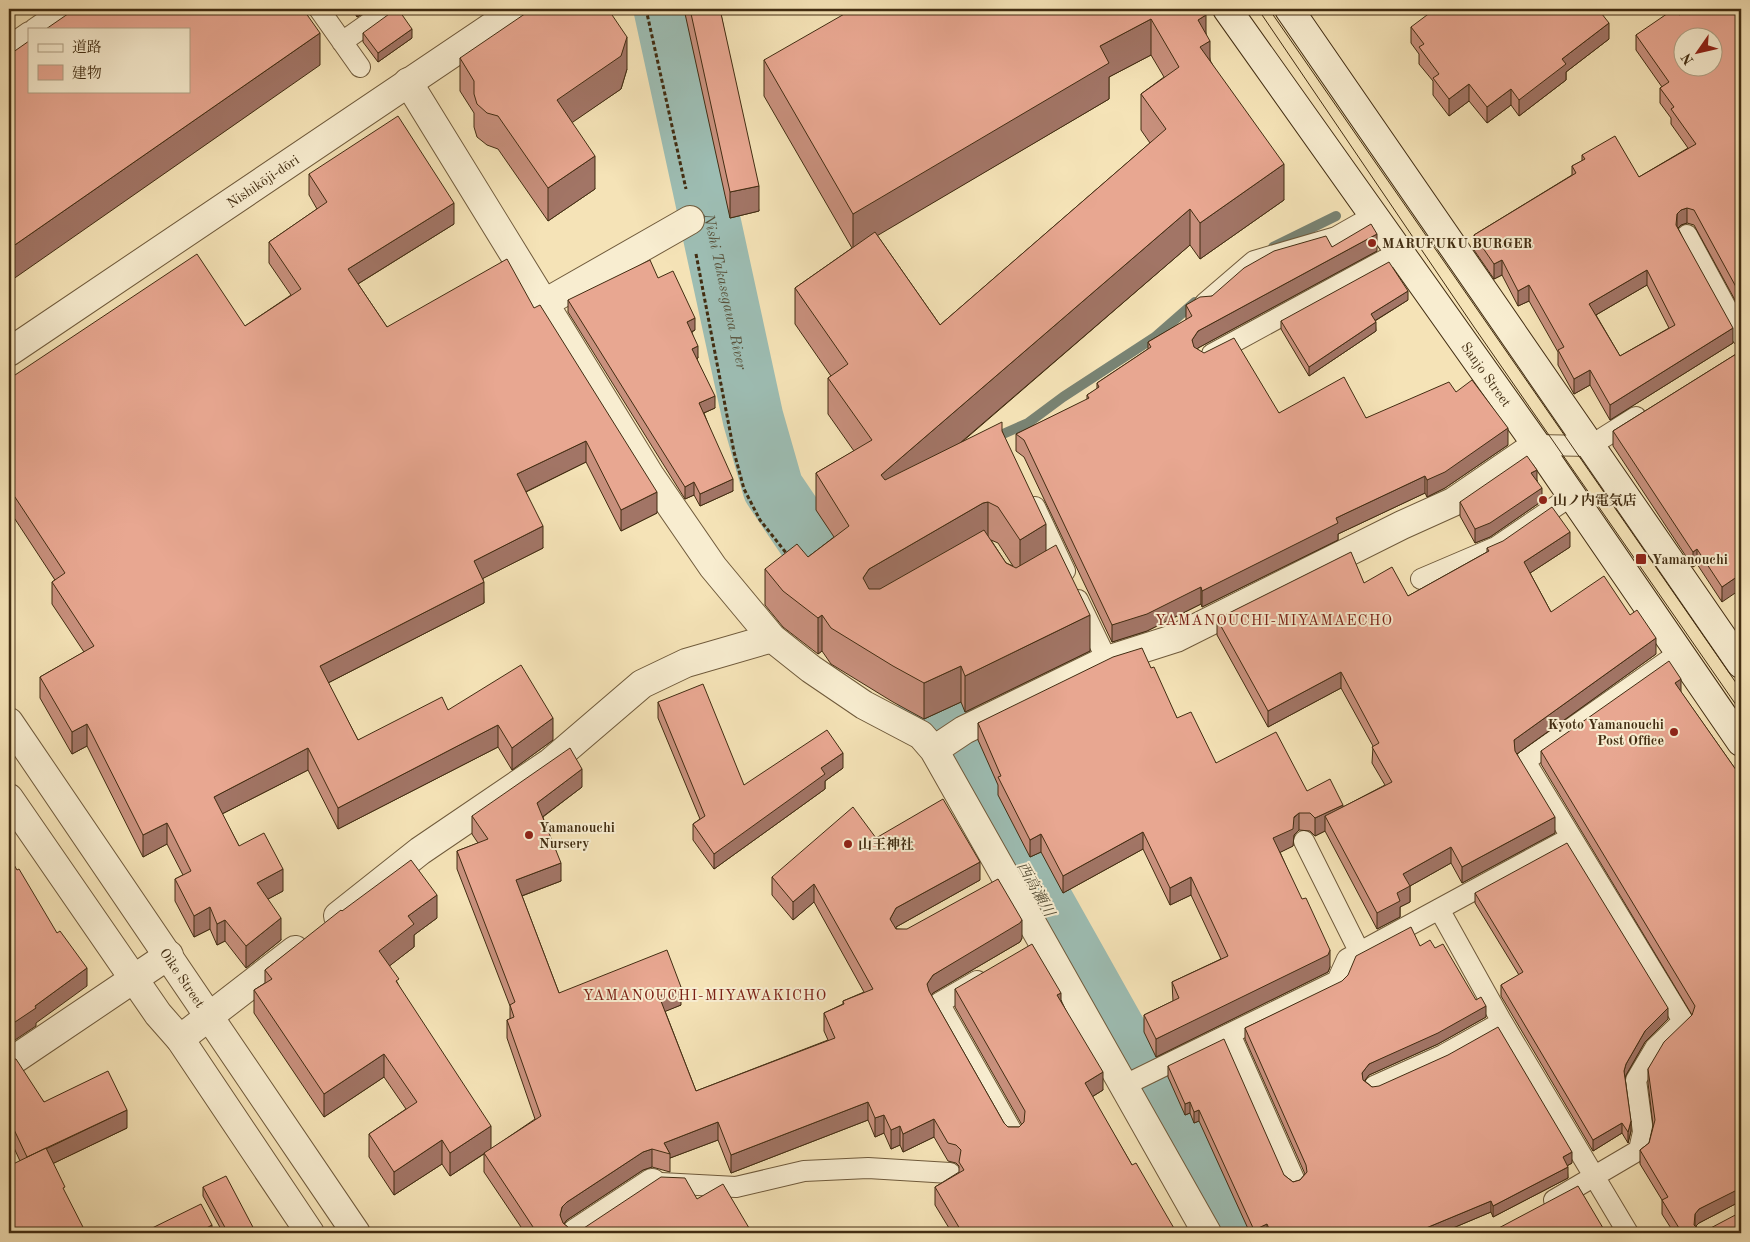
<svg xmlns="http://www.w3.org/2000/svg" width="1750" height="1242" font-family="'Old Standard TT','Noto Serif JP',serif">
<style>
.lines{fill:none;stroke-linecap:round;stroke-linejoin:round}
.stream{stroke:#798373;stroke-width:10}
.river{stroke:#9dbdb3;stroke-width:61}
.service-casing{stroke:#6f5a3b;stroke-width:22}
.minor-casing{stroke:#6f5a3b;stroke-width:30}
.tertiary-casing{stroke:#6f5a3b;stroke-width:30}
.secondary-casing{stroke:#422d12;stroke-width:30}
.path{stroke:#422d12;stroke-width:3;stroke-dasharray:4 2.5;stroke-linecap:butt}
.service{stroke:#f8edd0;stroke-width:20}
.minor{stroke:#f8edd0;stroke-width:28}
.tertiary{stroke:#f8edd0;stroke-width:28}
.secondary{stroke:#f8edd0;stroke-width:28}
.tram{stroke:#422d12;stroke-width:1}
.wall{fill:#c8907d;stroke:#422d12;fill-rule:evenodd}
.shaded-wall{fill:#a27566;stroke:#422d12}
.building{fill:#e8a791;stroke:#422d12;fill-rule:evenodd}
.poi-dot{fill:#8f2418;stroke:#f8edd0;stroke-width:2}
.labels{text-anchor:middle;stroke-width:4;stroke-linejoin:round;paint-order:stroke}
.street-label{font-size:14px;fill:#422d12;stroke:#f8edd0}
.poi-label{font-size:14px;font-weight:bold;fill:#422d12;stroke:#f8edd0;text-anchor:start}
.water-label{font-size:15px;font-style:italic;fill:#59513a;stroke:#f8edd0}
.neighbourhood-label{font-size:15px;letter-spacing:1px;fill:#7a1f14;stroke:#f8edd0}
</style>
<rect width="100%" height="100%" fill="#f5e3b7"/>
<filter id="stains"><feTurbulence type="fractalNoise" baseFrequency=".004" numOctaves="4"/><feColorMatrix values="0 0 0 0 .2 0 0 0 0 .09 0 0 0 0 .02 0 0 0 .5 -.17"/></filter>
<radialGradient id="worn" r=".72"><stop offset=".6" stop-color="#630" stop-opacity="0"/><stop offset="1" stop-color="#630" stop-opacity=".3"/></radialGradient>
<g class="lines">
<!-- stream -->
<path class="stream" d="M1273,247L1336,216
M995,443L1003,434L1028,423L1063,397L1155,337L1195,302"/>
<!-- river -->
<path class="river" id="s1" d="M664,9L753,418L773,488L821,559L944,715L970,772L1229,1233"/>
<!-- service casing -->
<g class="service-casing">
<path id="service" d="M319,9L360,67
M34,29L63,9
M342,42L389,9
M9,46L29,32
M1687,235L1741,335
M1205,303L1254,261L1336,237L1373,216
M1212,354L1399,252
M1536,445L1590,446L1636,417
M1035,507L1065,571
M1421,579L1496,547L1571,496
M1078,600L1107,660
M1304,841L1360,953
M1439,909L1502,1022L1628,1233
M977,981L939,1003L1014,1135
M1230,1034L1295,1181
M1123,1086L1337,981L1347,959L1570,838
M1374,1086L1443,1055L1502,1022
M661,1183L736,1187L804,1171L868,1168L950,1173
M1554,1200L1639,1150L1643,1132L1636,1080L1655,1048L1683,1021L1525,761L1679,653"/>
</g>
<!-- minor casing -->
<g class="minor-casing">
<path id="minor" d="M408,82L651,477L713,567L772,638L811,669L864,705L921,735L934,750L1207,1233
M543,304L690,220
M934,750L964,730L1107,660L1176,638L1402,525L1453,502L1536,445
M338,916L420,851L551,762L642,684L686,663L772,638
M180,1039L295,950
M9,1063L169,955
M576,1233L652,1183"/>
</g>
<!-- tertiary casing -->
<g class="tertiary-casing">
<g id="tertiary">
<path id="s2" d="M9,352L518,9"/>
<path id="s3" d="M9,722L356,1233"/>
<path d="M9,798L158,1014L180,1039L310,1233"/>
</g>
</g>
<!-- secondary casing -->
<g class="secondary-casing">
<g id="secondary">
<path id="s4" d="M1227,9L1548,461L1741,742"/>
<path d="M1289,9L1741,664"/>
</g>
</g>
<!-- path -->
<path class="path" d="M646,9L686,189
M696,254L734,452L744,489L760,520L787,554"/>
<!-- service -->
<use href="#service" class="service"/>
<!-- minor -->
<use href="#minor" class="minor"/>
<!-- tertiary -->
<use href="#tertiary" class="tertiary"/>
<!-- secondary -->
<use href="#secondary" class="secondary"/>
<!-- tram -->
<path class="tram" d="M1258,9L1474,327L1741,712
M1269,9L1741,690"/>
</g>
<!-- wall -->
<path class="wall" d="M352,9H370L357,17Z
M684,9H720L759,211L730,218Z
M1202,9L1210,60L1284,200L1200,259L1190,245L962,442L1002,431L1046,551L1090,651L965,712L961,702L924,719L893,702L831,664L822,651L818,654L783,627L765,605V569L808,557L834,537L816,510V473L854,451L828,414V378L831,376L795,324V288L852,248L764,96V60ZM1151,55L1164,77L1141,94V130L1150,143L940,325L877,235L1109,99V77ZM991,540L998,543L1013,566L1006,563Z
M1741,9V311L1694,225L1687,223L1681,225L1678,228L1733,343L1610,420L1590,385L1574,394L1558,365V352L1529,301L1518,306L1502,275L1494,279L1474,250V235L1572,175V166L1582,161V155L1639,177L1688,148L1671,124V118L1660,103V88L1662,87L1636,50V35L1679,15ZM1647,285L1669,328L1620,356L1596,315Z
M1411,27L1609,39L1566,72V80L1519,116L1511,105L1487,123L1469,101L1449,116L1433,95V81L1419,64V54L1411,43Z
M363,33L412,38L378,62L363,42Z
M460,58L627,69L621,89L572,122L595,189L548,221L498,149L487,145L477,137L474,127V113L460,91Z
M309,174L454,224L358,284L387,327L534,308L657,513L621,531L586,462L526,492L543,548L483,578L484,603L328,683L358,740L448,710L553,740L512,770L498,747L338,829L308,770L222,814L239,846L283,891L268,899L281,940L246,968L225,941L217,945L210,929L194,937L175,901V879L183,875L167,844L143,857L87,746L72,754L40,698V677L84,652L52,604V582L55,580L9,510V379L245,326L291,295L269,263V242L317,209L309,195Z
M1332,247L1377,251L1198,348L1197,349L1279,413L1366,418L1456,392L1508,445L1445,488L1427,497L1425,493L1338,534V540L1202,607L1201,604L1147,631L1112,642L1024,457L1016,451V434L1087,400V395L1097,389V383L1148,349V342L1186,320V305L1212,296Z
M568,300L695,330L692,332L698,358L697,359L715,408L704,413L733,491L700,506L694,495L685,499L568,312Z
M1408,300L1375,321L1376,331L1309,376L1281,329V321Z
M1741,351L1722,602L1697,564L1693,567L1613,446V431Z
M1537,480L1542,501L1490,537L1475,543L1460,516V502Z
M1570,547L1530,573L1551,612L1656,654L1517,754L1555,833L1462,883L1451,863L1410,886V902L1400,907V917L1377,929L1325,831L1315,836L1310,831L1299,830L1294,835L1293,846L1280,852L1330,967L1328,972L1156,1057L1144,1032V1015L1173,1001L1172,982L1221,959L1191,895L1170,905L1143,849L1063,893L1041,852L1030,857L998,795V785L978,740V723L1151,668L1177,718L1216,763L1307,791L1343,807L1385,785L1372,763L1373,746L1341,688L1268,727L1217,635V619L1364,583L1408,596L1487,552V548Z
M1681,692L1741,777V1201L1699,1223L1696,1226L1699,1230L1705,1231L1741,1233H1674L1662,1214V1200L1640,1164V1150L1649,1143L1653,1125L1648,1083V1069L1692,1015L1541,764V751Z
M658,702L744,785L843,768L825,781V789L714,869L693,840V824L700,819L658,718Z
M582,787L543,817L561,881L522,896L559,993L681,1005L665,1011L696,1091L828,1040L824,1031V1013L843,1004V1001L864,992L814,902L793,920L772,895V877L876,838L980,880L896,927V929L1022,938L1020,942L933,993L931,995L1004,1123L1008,1127H1019L1022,1125L955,1007V989L1061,1000L1103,1090L1092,1097L1132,1165L1175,1233H952L935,1205V1187L959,1172V1166L956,1163L948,1161L934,1137L903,1152L900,1145L891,1149L884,1133L875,1137L868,1120L731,1173L718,1140L670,1158V1172L652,1167L643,1170L567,1220L564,1224L569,1228L576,1230L697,1199L752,1233H525L484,1172V1154L450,1176L442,1164L394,1195L369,1157V1134L406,1109L384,1077L324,1117L254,1013V990L265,983V970L342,911L437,918L414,935V947L389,966L399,986L491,1149L535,1119L507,1038V1020L510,1019V1006L457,869V851L478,843L472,834V816Z
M1475,893L1668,1019L1645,1042L1626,1075L1625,1077L1631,1131L1628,1143L1622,1133L1593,1151L1501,996V985L1519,975L1475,903Z
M1420,946L1435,948L1486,1017L1438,1044L1369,1075L1365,1081L1372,1087L1572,1163L1567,1166L1568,1178L1493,1217L1491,1212L1441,1233H1250L1199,1121L1194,1123L1190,1113L1185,1115L1168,1077V1066L1284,1175L1293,1182L1300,1180L1305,1174L1245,1039V1028Z
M9,1059L44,1102L127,1128L54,1163L20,1161L9,1137Z
M203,1187L256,1233H223L203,1196Z"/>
<!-- shaded-wall -->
<path class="shaded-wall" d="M357,9H370L357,17Z
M1206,15V43L1210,41V77L1200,83L1198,20Z
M1151,19V55L1109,77V99L853,250V214L1100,46Z
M1609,23V39L1566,72V80L1519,116V100L1562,59Z
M412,29V38L378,62V53Z
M320,33V65L9,282V249Z
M627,37V69L621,89L557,133V100Z
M1469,84V101L1449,116V99Z
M1511,89V105L1487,123V107Z
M595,156V189L548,221V188Z
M1284,164V200L1200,259V223Z
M759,186V211L730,218V192Z
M454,203V224L348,290V269Z
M1687,208V223L1681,225L1677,229V214L1681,210Z
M1190,209V245L881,511V475Z
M1377,234V251L1198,348L1192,357V340L1198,331Z
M1502,260V275L1494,279V264Z
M1647,270V285L1589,319V304Z
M1529,285V301L1518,306V291Z
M1408,291V300L1371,323V314Z
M695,318V330L687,334V322Z
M1376,322V331L1309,376V367Z
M1733,328V343L1610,420V405Z
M698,346V358L692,361V349Z
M1590,370V385L1574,394V379Z
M715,396V408L699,415V403Z
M1508,428V445L1445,488L1427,497V480Z
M586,441V462L517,496V474Z
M1537,470V483L1531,473Z
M1425,476V493L1338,534V540L1202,607V591L1336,518Z
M733,479V491L700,506V494Z
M694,482V495L685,499V487Z
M1542,488V501L1490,537L1475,543V529Z
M657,492V513L621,531V510Z
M988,502V538L869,605L863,578L869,569L983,503Z
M1046,524V560L1020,576V540Z
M543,526V548L474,583V561Z
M1570,532V547L1524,577V562Z
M1697,549V564L1693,567V552Z
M1741,574V589L1722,602V587Z
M484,582V603L320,687V666Z
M1201,587V604L1147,631L1112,642V625Z
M822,615V651L818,654V618Z
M1090,615V651L965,712V676Z
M1656,638V654L1514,756V740Z
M961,666V702L924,719V683Z
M1341,672V688L1268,727V711Z
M1681,679V693L1675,683Z
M553,718V740L512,770V748Z
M87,724V746L72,754V732Z
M498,725V747L338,829V808Z
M308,748V770L214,818V797Z
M843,753V768L825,781V789L714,869V854L821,768Z
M582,769V787L537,821V803Z
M1343,805V822L1325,816V831L1315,836V818Z
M1299,813V830L1294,835L1293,846L1273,856V838Z
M1555,817V833L1462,883V867Z
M167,823V844L143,857V835Z
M1143,832V849L1063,893V876Z
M1041,834V852L1030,857V840Z
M1451,847V863L1410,886V902L1400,907V917L1377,929V913L1397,893L1403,874Z
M980,862V880L896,927L890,937V919L896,908Z
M561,863V881L516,898V880Z
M283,869V891L257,905V883Z
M1191,877V895L1170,905V888Z
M814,884V902L793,920V902Z
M437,895V918L414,935V947L379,974V951L408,916Z
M210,907V929L194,937V916Z
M281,918V940L246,968V946Z
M225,920V941L217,945V924Z
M1022,920V938L1020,942L933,993L927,1002V984L933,975Z
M1330,950V967L1328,972L1156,1057V1039Z
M87,968V986L36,1023V1026L9,1044V1026L35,1006Z
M681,987V1005L659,1014V996Z
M1061,993V1011L1057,995Z
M1486,1006V1017L1438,1044L1369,1075L1362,1084V1073L1369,1064Z
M1668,1008V1019L1645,1042L1626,1075L1624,1082V1071L1626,1064L1645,1031Z
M384,1054V1077L324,1117V1094Z
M1103,1072V1090L1085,1101V1083Z
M868,1102V1120L731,1173V1155Z
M1190,1102V1113L1185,1115V1104Z
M127,1110V1128L27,1176V1158Z
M1199,1110V1121L1194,1123V1112Z
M884,1115V1133L875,1137V1118Z
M934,1119V1137L903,1152V1134Z
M1631,1121V1131L1628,1143V1132Z
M718,1122V1140L670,1158V1154L664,1143Z
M1622,1123V1133L1593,1151V1140Z
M491,1126V1149L450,1176V1153Z
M900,1126V1145L891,1149V1130Z
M442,1140V1164L394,1195V1172Z
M652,1149V1167L643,1170L567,1220L562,1226L560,1215L562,1207L567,1202L643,1152Z
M1572,1152V1163L1563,1168V1157Z
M1568,1167V1178L1493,1217V1206Z
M1741,1187V1201L1699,1223L1695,1227V1214L1699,1209Z
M1491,1201V1212L1441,1233H1414Z
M1267,1224V1233H1254V1230Z
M212,1225V1233H197Z"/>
<!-- building -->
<path class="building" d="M75,9H303L320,33L9,249V55L29,41V91H189V29H46Z
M396,9H398L412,29L378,53L363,33Z
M532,9H608L627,37L621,56L557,100L595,156L548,188L498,116L487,113L477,104L474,94V81L460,58Z
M690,9H720L759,186L730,192Z
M853,9H1202L1206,15L1198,20L1210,41L1200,47L1284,164L1200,223L1190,209L881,475L885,480L1002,422V431L1046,524L1020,540L998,507L988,502L983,503L869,569L863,578L869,589H880L984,530L1006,563L1016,568L1056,545L1090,615L965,676L961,666L924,683L893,666L831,628L822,615L818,618L783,591L765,569L797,544L808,557L849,526L816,473L872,440L828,378L848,364L795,288L875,232L940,325L1166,129L1141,94L1179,67L1151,19L1100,46L1109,63L853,214L764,60Z
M1435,9H1598L1609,23L1562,59L1566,64L1519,100L1511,89L1487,107L1469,84L1449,99L1433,78L1439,74L1419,47L1424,44L1411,27Z
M1674,9L1679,15L1688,9H1741V296L1694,210L1687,208L1681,210L1677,214L1676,225L1733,328L1610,405L1590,370L1574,379L1558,350L1564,347L1529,285L1518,291L1502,260L1494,264L1474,235L1576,173L1572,166L1585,159L1582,155L1615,136L1639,177L1696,144L1671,109L1674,107L1660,88L1669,82L1636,35ZM1682,38H1712V68H1682ZM1647,270L1675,325L1620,356L1589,304Z
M398,116L454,203L348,269L387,327L507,259L534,308L540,305L657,492L621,510L586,441L517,474L543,526L474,561L484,582L320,666L358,740L442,697L448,710L521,665L553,718L512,748L498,725L338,808L308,748L214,797L239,846L264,833L283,869L257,883L281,918L246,946L225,920L217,924L210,907L194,916L175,879L191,871L167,823L143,835L87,724L72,732L40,677L94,646L52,582L65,573L9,488V379L197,254L245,326L301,289L269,242L327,202L309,174Z
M1371,224L1377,234L1198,331L1192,340L1194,347L1204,353L1234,338L1279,413L1344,377L1366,418L1449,382L1456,392L1472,380L1508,428L1445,472L1427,480L1425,476L1336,518L1338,523L1202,591L1201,587L1147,614L1112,625L1024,440L1016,434L1089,398L1087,395L1099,387L1097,383L1151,347L1148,342L1192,316L1186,305L1200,297L1212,296L1244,268L1274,251L1326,236L1332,247Z
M650,260L658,278L673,271L695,318L687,322L698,346L692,349L715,396L699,403L733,479L700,494L694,482L685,487L568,300Z
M1389,262L1408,291L1371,314L1376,322L1309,367L1281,321Z
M1741,351V574L1722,587L1697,549L1693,552L1613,431Z
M1527,456L1537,470L1531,473L1542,488L1490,523L1475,529L1460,502Z
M1552,507L1570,532L1524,562L1551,612L1604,576L1630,615L1637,610L1656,638L1514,740L1515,751L1555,817L1462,867L1451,847L1403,874L1410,886L1397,893L1400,901L1377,913L1325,816L1392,782L1372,747L1379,743L1341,672L1268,711L1217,619L1351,552L1364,583L1392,567L1408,596L1489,551L1487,548L1503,541Z
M1142,648L1151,668L1154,667L1177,718L1191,712L1216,763L1276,732L1307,791L1330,779L1343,805L1315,818L1310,813H1299L1294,817L1293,829L1273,838L1302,899L1306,898L1330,950L1328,955L1156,1039L1144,1015L1179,998L1172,982L1228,956L1191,877L1170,888L1143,832L1063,876L1041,834L1030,840L998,777L1001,776L978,723L1113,657Z
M1669,661L1681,679L1675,683L1741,777V1188L1699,1209L1695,1214L1694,1225L1699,1230L1705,1231L1741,1212V1233H1682L1662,1200L1668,1197L1640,1150L1649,1143L1655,1120L1648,1069L1664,1042L1692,1015L1695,1006L1541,751Z
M703,684L744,785L827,730L843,753L821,768L825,774L714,854L693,824L705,816L658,702Z
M570,748L582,769L537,803L561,863L516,880L559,993L667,950L681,987L659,996L696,1091L835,1038L824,1013L844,1004L843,1001L873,989L814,884L793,902L772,877L853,807L876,838L943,799L980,862L896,908L890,919L896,929H907L998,879L1022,920L1020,923L933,975L927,984L929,991L1004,1123L1008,1127H1019L1024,1122L1025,1111L955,989L1032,944L1061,993L1057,995L1103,1072L1085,1083L1132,1165L1136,1163L1175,1230L1172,1232V1233H960L958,1230L960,1229L935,1187L964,1170L959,1162L961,1150L956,1145L948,1143L934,1119L903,1134L900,1126L891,1130L884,1115L875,1118L868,1102L731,1155L718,1122L664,1143L670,1154L652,1149L643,1152L567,1202L562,1207L560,1215L563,1223L569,1228L576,1230L584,1228L661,1177L685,1178L697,1199L723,1184L752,1233H537L484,1153L541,1116L507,1020L514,1017L510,1005L515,1002L457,851L488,839L472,816Z
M1567,843L1668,1008L1645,1031L1626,1064L1624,1071L1631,1121L1628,1132L1622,1123L1593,1140L1501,985L1523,972L1475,893Z
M9,856L17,870L19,869L57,933L60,931L87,968L35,1006L36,1008L9,1026Z
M411,860L437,895L408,916L414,924L379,951L399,979L396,981L491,1126L450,1153L442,1140L394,1172L369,1134L417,1102L384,1054L324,1094L254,990L272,979L265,970L341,910L342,911Z
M1411,927L1420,946L1430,940L1435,948L1443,944L1476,1000L1481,997L1486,1006L1438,1033L1369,1064L1362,1073L1363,1080L1372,1087L1379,1086L1448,1055L1498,1027L1572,1152L1563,1157L1568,1167L1493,1206L1491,1201L1414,1233H1271L1267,1224L1254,1230L1199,1110L1194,1112L1190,1102L1185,1104L1168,1066L1224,1039L1284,1175L1293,1182L1300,1180L1307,1172L1306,1165L1245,1028L1342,981L1348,975L1356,956Z
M9,1059H16L44,1102L108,1071L127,1110L27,1157L9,1119Z
M46,1148L65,1187L63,1188L86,1233H9V1166Z
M226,1176L256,1233H228L203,1187Z
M1578,1186L1606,1233H1478L1484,1230H1495Z
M201,1204L212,1225L197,1233H142Z"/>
<!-- markers -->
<g class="poi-dot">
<circle cx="1372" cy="243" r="5"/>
<circle cx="1543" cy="500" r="5"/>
<rect x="1635" y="553" width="12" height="12" rx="2.5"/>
<circle cx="1674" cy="732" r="5"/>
<circle cx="529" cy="835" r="5"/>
<circle cx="848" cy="844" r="5"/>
</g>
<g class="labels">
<!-- street labels -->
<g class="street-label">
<text dy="5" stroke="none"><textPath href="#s2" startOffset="306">Nishikōji-dōri</textPath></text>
<text dy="5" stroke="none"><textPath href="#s4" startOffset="448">Sanjo Street</textPath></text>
<text dy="5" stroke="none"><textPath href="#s3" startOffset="309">Oike Street</textPath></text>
</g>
<!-- poi labels -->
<g class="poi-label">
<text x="1382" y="248">MARUFUKU BURGER</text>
<text x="1553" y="505">山ノ内電気店</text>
<text x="1652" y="564">Yamanouchi</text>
<text x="1664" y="729" text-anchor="end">Kyoto Yamanouchi<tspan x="1664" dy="16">Post Office</tspan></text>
<text x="539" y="832">Yamanouchi<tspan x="539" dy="16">Nursery</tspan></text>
<text x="858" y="849">山王神社</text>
</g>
<!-- water labels -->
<g class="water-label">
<text dy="5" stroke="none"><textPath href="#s1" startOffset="289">Nishi Takasegawa River</textPath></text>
<text transform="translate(1036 889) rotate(61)" y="5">西高瀬川</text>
</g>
<!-- neighbourhood labels -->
<g class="neighbourhood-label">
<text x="1274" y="625">YAMANOUCHI-MIYAMAECHO</text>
<text x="705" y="1000">YAMANOUCHI-MIYAWAKICHO</text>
</g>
</g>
<!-- margin -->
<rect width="1750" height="1242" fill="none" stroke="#f5e3b7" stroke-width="30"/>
<rect x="10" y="10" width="1730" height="1222" fill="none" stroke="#422d12" stroke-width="2.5"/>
<rect x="15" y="15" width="1720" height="1212" fill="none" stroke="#422d12"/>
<!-- legend -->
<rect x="28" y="28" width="162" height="65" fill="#f8edd0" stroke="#afa084"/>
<rect x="38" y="44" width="25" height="8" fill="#f8edd0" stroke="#afa084"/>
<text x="72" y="52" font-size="15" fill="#422d12">道路</text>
<rect x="38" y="65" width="25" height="15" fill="#e8a791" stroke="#afa084"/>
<text x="72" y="78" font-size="15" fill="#422d12">建物</text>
<!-- north arrow -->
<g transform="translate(1698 52) rotate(236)"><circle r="24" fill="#f8edd0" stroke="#afa084"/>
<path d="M0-4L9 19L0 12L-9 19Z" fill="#8f2418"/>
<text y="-8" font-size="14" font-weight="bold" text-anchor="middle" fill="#422d12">N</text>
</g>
<rect width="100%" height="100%" filter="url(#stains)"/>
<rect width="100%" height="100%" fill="url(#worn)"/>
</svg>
